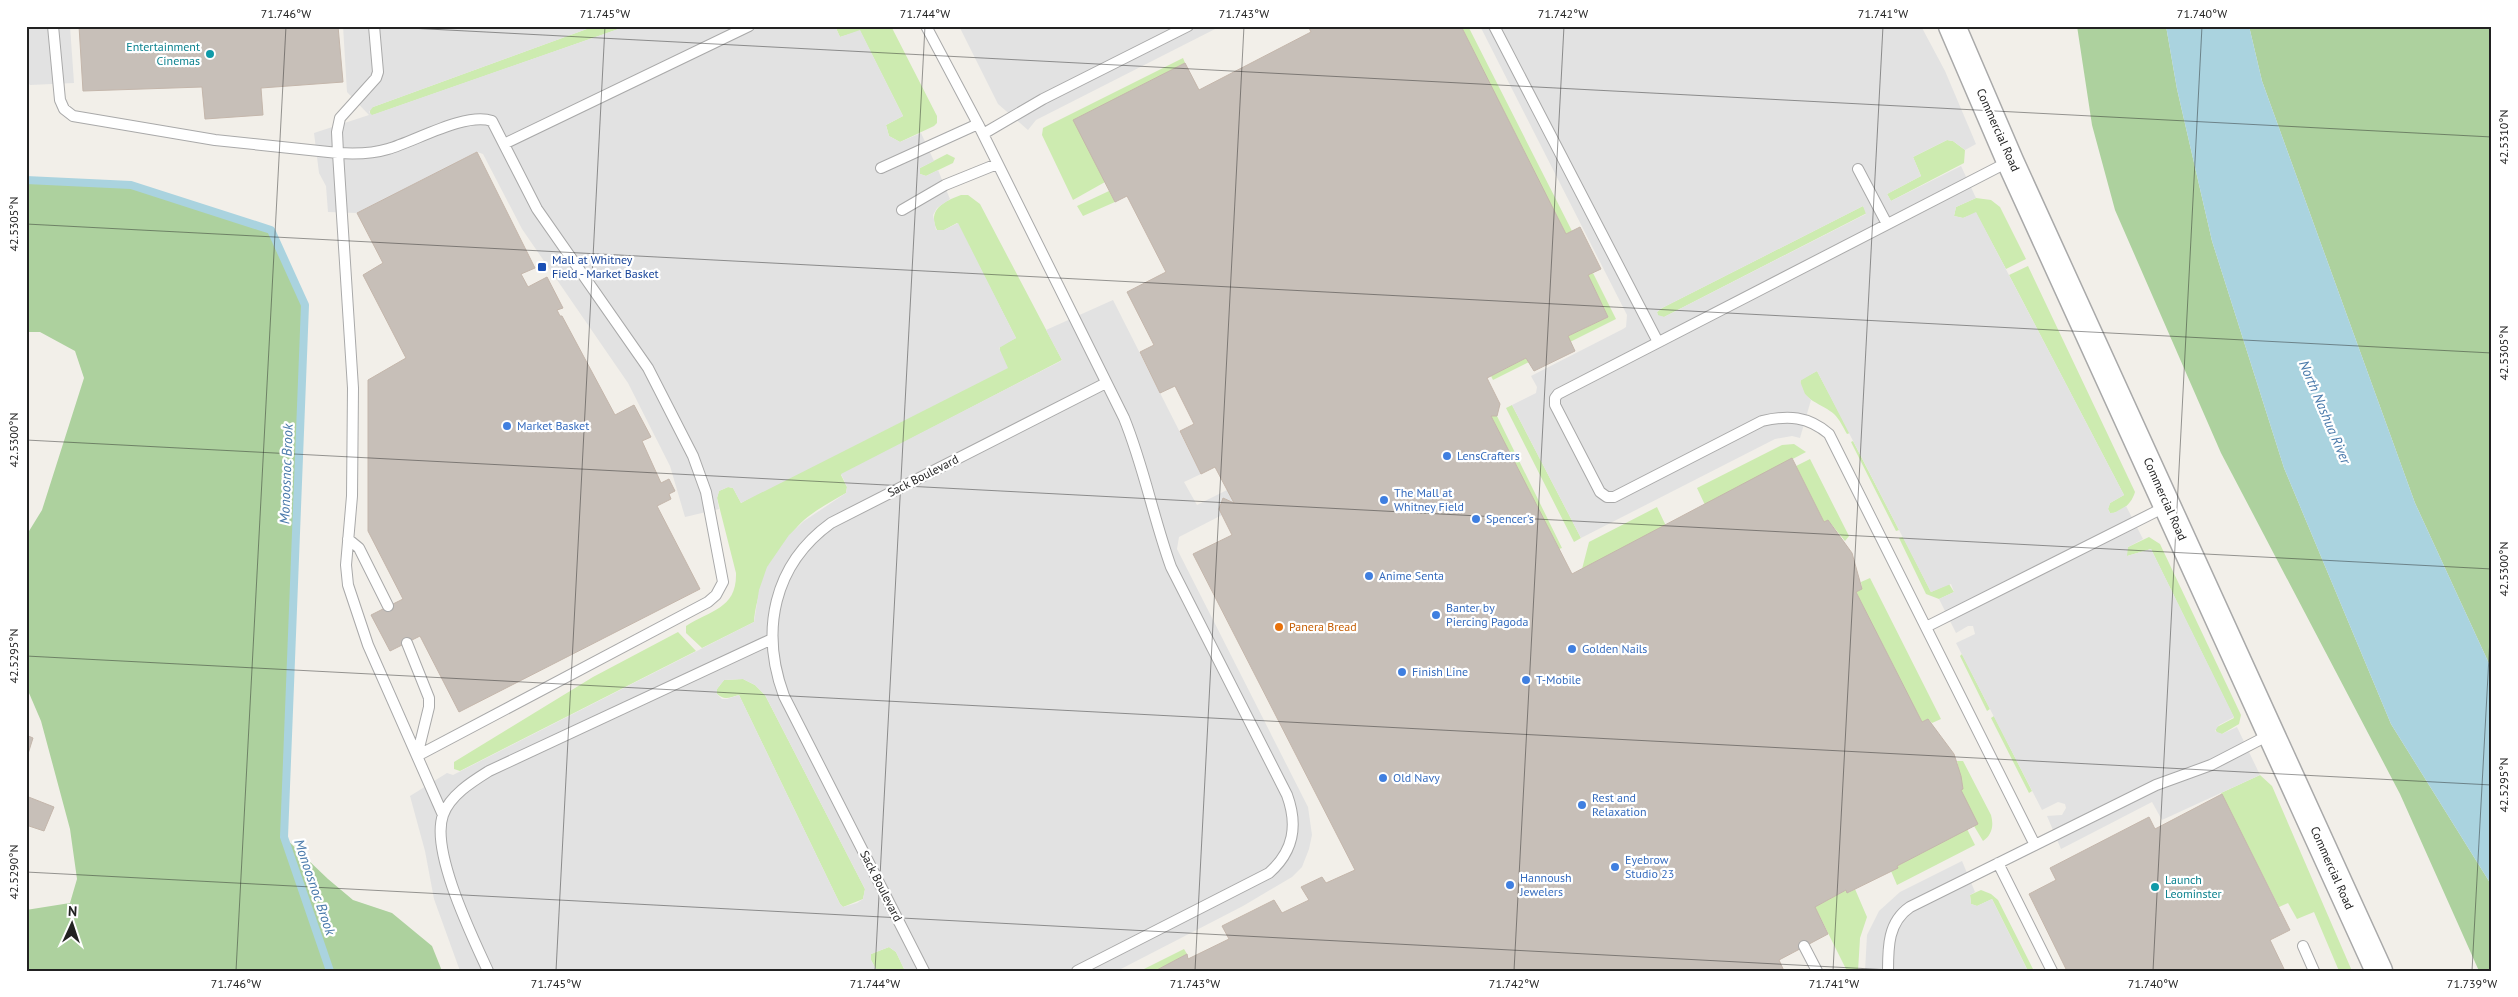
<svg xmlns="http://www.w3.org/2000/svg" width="2518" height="997" font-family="'PT Sans',sans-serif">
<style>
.grass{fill:#cdebb0}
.forest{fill:#add19e}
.parking{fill:#e2e2e2;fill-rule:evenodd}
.water{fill:#aad3df}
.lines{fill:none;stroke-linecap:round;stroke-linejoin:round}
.stream{stroke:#aad3df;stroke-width:8}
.building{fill:#c7bfb8;stroke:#c4b6ab}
.service-casing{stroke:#a9a9a9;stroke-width:12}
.tertiary-casing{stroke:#a9a9a9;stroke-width:29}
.service{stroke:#fff;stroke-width:10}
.tertiary{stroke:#fff;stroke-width:26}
.ticks{fill:none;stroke:#222;stroke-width:1;stroke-opacity:0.45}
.culture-dot{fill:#0f9aa8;stroke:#fff;stroke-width:2}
.transit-dot{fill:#1a4fb4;stroke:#fff;stroke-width:2}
.shop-dot{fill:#3f7fe0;stroke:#fff;stroke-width:2}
.food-dot{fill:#e8710a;stroke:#fff;stroke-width:2}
.labels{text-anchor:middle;stroke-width:4.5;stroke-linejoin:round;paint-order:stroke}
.culture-label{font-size:12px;fill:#0d838f;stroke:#fff;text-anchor:end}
.street-label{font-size:12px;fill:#222;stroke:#fff}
.transit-label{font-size:12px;fill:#164399;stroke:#fff;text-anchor:start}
.shop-label{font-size:12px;fill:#366cbe;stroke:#fff;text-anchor:start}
.food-label{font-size:12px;fill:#c56008;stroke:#fff;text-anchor:start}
.water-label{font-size:14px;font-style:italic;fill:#4a7aab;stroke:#fff}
.neatline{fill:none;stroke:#222;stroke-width:2}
.ticks-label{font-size:12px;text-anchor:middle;fill:#222}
</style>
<rect width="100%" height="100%" fill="#f2efe9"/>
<!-- grass -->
<path class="grass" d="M595,26H627L370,116V108L373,107Z
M835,26H891L937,116V123L934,126L900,142L889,136L886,125L903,116L860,31L840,37Z
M1461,26H1468L1572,231L1566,234Z
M1183,58L1185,63L1074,120L1105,182L1073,200L1042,135L1043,128Z
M1947,140L1953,141L1965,150L1964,163L1891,201L1887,194L1921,176L1913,157Z
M947,154L955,158L953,163L926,176L920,174V168Z
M1109,191L1115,202L1083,216L1077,206Z
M961,195H968L980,204L1062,360L841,475L847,487L846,493C832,501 817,509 804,520C779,543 756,588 754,622L702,648L686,633V626C710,610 737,609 736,573L717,498L719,491L728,487L733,488L741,503L999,353L1000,346L1016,338L957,223L944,230H937C927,210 944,201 961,195Z
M1976,198L1991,200L2000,207L2026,259L2006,269L1976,213L1963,218L1954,216L1956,207Z
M1863,206L1867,213L1664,317L1658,316L1657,312L1662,308Z
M2028,266L2135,492C2132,503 2122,513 2110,513L2108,509L2110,503L2124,495L2009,275Z
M1593,273L1616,319L1570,342L1568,336L1608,317L1588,275Z
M1526,358L1529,362L1493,380L1491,376Z
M1817,371L1850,433L1847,434C1843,427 1840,420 1834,414C1823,404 1796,398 1801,379Z
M1512,405L1581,538L1574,542L1506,408Z
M1491,416H1497L1562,548L1559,549Z
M1853,441L1899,530L1896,531L1851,442Z
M1794,444L1806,452L1705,505L1697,488L1782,445Z
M1810,459L1849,536L1845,541L1828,520L1824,522L1796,466Z
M1657,507L1666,526L1582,569L1589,542Z
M1903,537L1931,592L1949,584L1954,592L1939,599L1926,594L1899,538Z
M2149,537L2160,544L2241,715L2239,724L2222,734L2217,733L2215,728L2234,718L2151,549L2127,556L2126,552L2128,547Z
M1870,578L1941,719L1932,723L1928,719L1922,722L1856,592L1862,589L1861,582Z
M678,632L696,651L460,771L454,769V762L593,677Z
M1962,654L1990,709L1987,711L1960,656Z
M743,679L755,685L765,695L865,889L863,899L843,907L840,904L739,695C730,697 725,701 717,694V689L724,680Z
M1994,716L2032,791L2029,793L1991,718Z
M1957,761H1963L1991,815C1994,826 1992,835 1983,841L1974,826L1961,790L1963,788Z
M2260,775L2272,786L2352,971H2339L2314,912L2297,919L2288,903L2279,907L2221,793Z
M1967,829L1975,845L1897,885L1891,871L1897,866Z
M1855,889L1867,917L1860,938L1858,971H1847L1815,907L1846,890L1848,893Z
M1981,890L1991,894L1998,900L2034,971H2028L1992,899L1977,906L1971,904L1970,895Z
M889,947L896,952L905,971H877L871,960V954Z
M1184,949L1187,954L1155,971H1140Z"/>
<!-- forest -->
<path class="forest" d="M2077,26H2166L2177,89L2212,241L2284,468L2391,724L2492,886V971H2479L2400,794L2221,453L2115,210L2092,125Z
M2249,26H2492V670L2415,503L2262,81Z
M26,180L123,185L271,230L305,305L284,837L328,879L353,900L392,913L432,946L442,971H26V910L70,903L77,879L70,829L41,721L26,686V536L42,510L84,378L75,351L40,332H26Z"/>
<!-- parking -->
<path class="parking" d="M26,26H70L74,83L30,85L26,80Z
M343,26H595L373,107L369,112L372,115L627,26H835L840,37L860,30L903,116L886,125L889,136L900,142L921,133L934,161L920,168V174L926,176L938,170L950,199L937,208L933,215L936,230H944L958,223L1016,338L999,348L1008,368L741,503L733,488L728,487L719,491L717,498L719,509L685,517L670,466L628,383L522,229L483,154L477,152L357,213L328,212L326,186L319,173L314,133L369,115L347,92Z
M959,26H1221L1036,120L1028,130L998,104Z
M1480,26H1921L1945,71L1976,144L1965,150L1953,141L1947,140L1913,157L1921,176L1887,194L1891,201L1961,166L1976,198L1956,207L1954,216L1963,218L1976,212L2124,495L2110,503L2108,509L2110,513H2114L2126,506L2143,539L2128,547L2127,556L2151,549L2234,717L2219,725L2215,731L2222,734L2237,727L2260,775L2162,820L2152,802L2061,849L2047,816L2062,815L2066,808L2065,804L2058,802L2042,810L1956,643L1975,634L1973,626H1968L1956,633L1939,599L1954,592L1951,584L1931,592L1817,371L1800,381L1805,394L1811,400L1800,438L1792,436L1775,439L1581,538L1512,405L1536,393L1537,387L1531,376L1623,329L1626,327L1627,315ZM1863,206L1866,214L1664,317L1658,315L1657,312L1662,308Z
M1113,300L1201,474L1184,482L1197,505L1227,490L1234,503L1223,498L1219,509L1222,515L1179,537L1177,549L1308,807L1312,835L1309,849L1302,867L1292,877L1243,906L1117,971H905L896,952L889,947L871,954V960L877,971H460L434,899L425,851L410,796L447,773L453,775L754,622L759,590L767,567L789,535L804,521L846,493L847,487L841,474L1059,362L1062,360L1046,330ZM743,679L755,685L765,695L865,889L863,899L857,903L843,907L840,904L739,695L727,699H722L717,694V689L724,680Z
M1962,861L1975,892L1970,895L1971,904L1977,906L1992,899L2028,971H1865L1867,935L1879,911L1900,892Z"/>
<!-- water -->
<path class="water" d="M2166,26H2249L2262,81L2415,503L2492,670V886L2391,724L2284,468L2212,241L2177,89Z"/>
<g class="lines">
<!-- stream -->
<path class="stream" d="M26,180L131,185L271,230L305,305L284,837L330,971"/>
</g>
<!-- building -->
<path class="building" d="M79,26H338L343,82L261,88L263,115L205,119L202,87L83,91Z
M1308,26H1461L1566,234L1580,227L1601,269L1588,275L1608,317L1568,336L1575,351L1534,371L1526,358L1487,378L1500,404L1497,416H1491L1572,574L1792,458L1824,522L1828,520L1852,553L1862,589L1856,592L1922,722L1928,719L1954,754L1961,776L1963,789L1961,790L1978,824L1897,866L1898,868L1847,893L1846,890L1815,907L1828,934L1779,960L1784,971H1155L1187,954L1188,959L1229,939L1222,926L1274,900L1282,913L1309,900L1301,887L1322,877L1326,883L1355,870L1193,554L1232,535L1219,509L1223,498L1234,503L1215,467L1201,474L1180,431L1194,424L1175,386L1160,393L1140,352L1154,345L1127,292L1166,272L1127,196L1115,202L1073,120L1185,63L1199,90L1311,32Z
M477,152L535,268L521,274L528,287L547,277L563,308L557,310L560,316H562L615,415L634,405L651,437L642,441L661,483L669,479L675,491L669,494L671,499L657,506L700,589L459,712L420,636L390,651L371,615L403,599L368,531V380L406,358L363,275L383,263L357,213Z
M26,735L33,738L27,757H26Z
M2222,794L2290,930L2270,940L2285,971H2067L2029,894L2056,880L2050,868L2149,817L2155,829Z
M26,796L54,807L44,831L26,825Z"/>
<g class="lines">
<!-- service casing -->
<g class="service-casing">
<path id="service" d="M53,26L60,100L64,109L73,116L215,140L338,153L353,388L352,496L346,565L348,585L368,645L443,815
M374,26L378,72L376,78L340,118L337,132L338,153C355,154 372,154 388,149C416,141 465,112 492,121L537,209L648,368L693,456L706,492L723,582L716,595L708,602L417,756
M926,26L978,124L1124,418C1144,467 1153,517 1171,567L1287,795C1298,825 1294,851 1269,873L1077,971
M1494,26L1658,342
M983,134L1043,99L1188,26
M504,144L749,26
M2010,161L1558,394L1555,398V405L1600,492L1607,497H1614L1762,421C1788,415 1808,416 1829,434L2035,845
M881,168L978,124
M1858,169L1887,224
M902,210L945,185L997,164
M348,539L359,548L388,606
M1926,627L2167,506
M407,643L429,698V707L417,756
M1998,863L2052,971
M1804,946L1817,971
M2303,946L2314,971
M488,971C473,938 430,851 443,815C450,795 473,781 489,771L772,639
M924,971L784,696C760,631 773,565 831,523L1106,383
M1888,971C1888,947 1888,922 1910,907L2156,785L2211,765L2271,734"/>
</g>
<!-- tertiary casing -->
<g class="tertiary-casing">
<path id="tertiary" d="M1952,26L2010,161L2379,971"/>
</g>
<!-- service -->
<use href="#service" class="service"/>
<!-- tertiary -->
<use href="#tertiary" class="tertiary"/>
</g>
<!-- ticks -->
<path class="ticks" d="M371,26L2492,137M26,224L2492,353M26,440L2492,569M26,656L2492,785M26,872L1910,971M236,971L286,26M556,971L605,26M875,971L925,26M1195,971L1244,26M1514,971L1564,26M1833,971L1883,26M2153,971L2202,26M2472,971L2492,601"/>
<!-- markers -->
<g class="culture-dot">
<circle cx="210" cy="54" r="5"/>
<circle cx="2155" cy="887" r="5"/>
</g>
<rect class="transit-dot" x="537" y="262" width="10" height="10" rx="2.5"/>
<g class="shop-dot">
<circle cx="507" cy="426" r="5"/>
<circle cx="1447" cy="456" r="5"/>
<circle cx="1384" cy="500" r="5"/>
<circle cx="1476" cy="519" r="5"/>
<circle cx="1369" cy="576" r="5"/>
<circle cx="1436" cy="615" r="5"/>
<circle cx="1572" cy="649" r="5"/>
<circle cx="1402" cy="672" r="5"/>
<circle cx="1526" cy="680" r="5"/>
<circle cx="1383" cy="778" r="5"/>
<circle cx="1582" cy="805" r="5"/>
<circle cx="1615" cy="867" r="5"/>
<circle cx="1510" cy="885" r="5"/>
</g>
<circle class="food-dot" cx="1279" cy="627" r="5"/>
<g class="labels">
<!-- culture labels -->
<g class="culture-label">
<text x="200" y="51">Entertainment<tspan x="200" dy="14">Cinemas</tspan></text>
<text x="2165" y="884" text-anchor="start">Launch<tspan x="2165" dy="14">Leominster</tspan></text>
</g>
<!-- street labels -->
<g class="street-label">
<text transform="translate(1998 130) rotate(66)" y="4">Commercial Road</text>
<text transform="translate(923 476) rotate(-27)" y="4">Sack Boulevard</text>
<text transform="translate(2165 499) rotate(66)" y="4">Commercial Road</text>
<text transform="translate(2332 868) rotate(66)" y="4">Commercial Road</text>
<text transform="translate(881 886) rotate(63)" y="4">Sack Boulevard</text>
</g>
<!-- transit labels -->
<g class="transit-label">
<text x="552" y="264">Mall at Whitney<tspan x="552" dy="14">Field - Market Basket</tspan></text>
</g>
<!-- shop labels -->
<g class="shop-label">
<text x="517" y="430">Market Basket</text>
<text x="1457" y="460">LensCrafters</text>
<text x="1394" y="497">The Mall at<tspan x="1394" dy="14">Whitney Field</tspan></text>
<text x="1486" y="523">Spencer's</text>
<text x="1379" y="580">Anime Senta</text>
<text x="1446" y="612">Banter by<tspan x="1446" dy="14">Piercing Pagoda</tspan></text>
<text x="1582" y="653">Golden Nails</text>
<text x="1412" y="676">Finish Line</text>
<text x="1536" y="684">T-Mobile</text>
<text x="1393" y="782">Old Navy</text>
<text x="1592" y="802">Rest and<tspan x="1592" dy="14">Relaxation</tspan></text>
<text x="1625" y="864">Eyebrow<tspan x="1625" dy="14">Studio 23</tspan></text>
<text x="1520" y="882">Hannoush<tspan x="1520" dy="14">Jewelers</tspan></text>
</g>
<!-- food labels -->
<g class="food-label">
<text x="1289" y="631">Panera Bread</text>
</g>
<!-- water labels -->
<g class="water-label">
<text transform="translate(2325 412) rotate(67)" y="5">North Nashua River</text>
<text transform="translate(286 474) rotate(-88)" y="5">Monoosnoc Brook</text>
<text transform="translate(315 887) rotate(71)" y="5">Monoosnoc Brook</text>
</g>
</g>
<!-- border -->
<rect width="2518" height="997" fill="none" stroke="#ffffff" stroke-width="55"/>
<!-- north arrow -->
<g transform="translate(72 924) rotate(3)" stroke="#ffffff" stroke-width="4" paint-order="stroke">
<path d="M0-4L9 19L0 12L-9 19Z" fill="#222222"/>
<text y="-8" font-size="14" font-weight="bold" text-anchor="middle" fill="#222222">N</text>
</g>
<rect x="28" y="28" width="2462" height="942" class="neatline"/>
<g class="ticks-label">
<text x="286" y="18">71.746°W</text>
<text x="605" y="18">71.745°W</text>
<text x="925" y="18">71.744°W</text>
<text x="1244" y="18">71.743°W</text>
<text x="1563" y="18">71.742°W</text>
<text x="1883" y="18">71.741°W</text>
<text x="2202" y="18">71.740°W</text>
<text transform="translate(2504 137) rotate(-90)" y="4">42.5310°N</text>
<text transform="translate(14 224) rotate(-90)" y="4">42.5305°N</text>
<text transform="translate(2504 353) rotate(-90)" y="4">42.5305°N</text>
<text transform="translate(14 440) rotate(-90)" y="4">42.5300°N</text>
<text transform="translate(2504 569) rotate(-90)" y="4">42.5300°N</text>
<text transform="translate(14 656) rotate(-90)" y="4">42.5295°N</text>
<text transform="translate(2504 785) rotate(-90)" y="4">42.5295°N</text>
<text transform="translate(14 872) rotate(-90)" y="4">42.5290°N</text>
<text x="236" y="988">71.746°W</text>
<text x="556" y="988">71.745°W</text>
<text x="875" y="988">71.744°W</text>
<text x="1195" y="988">71.743°W</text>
<text x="1514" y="988">71.742°W</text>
<text x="1834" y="988">71.741°W</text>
<text x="2153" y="988">71.740°W</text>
<text x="2472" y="988">71.739°W</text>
</g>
</svg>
